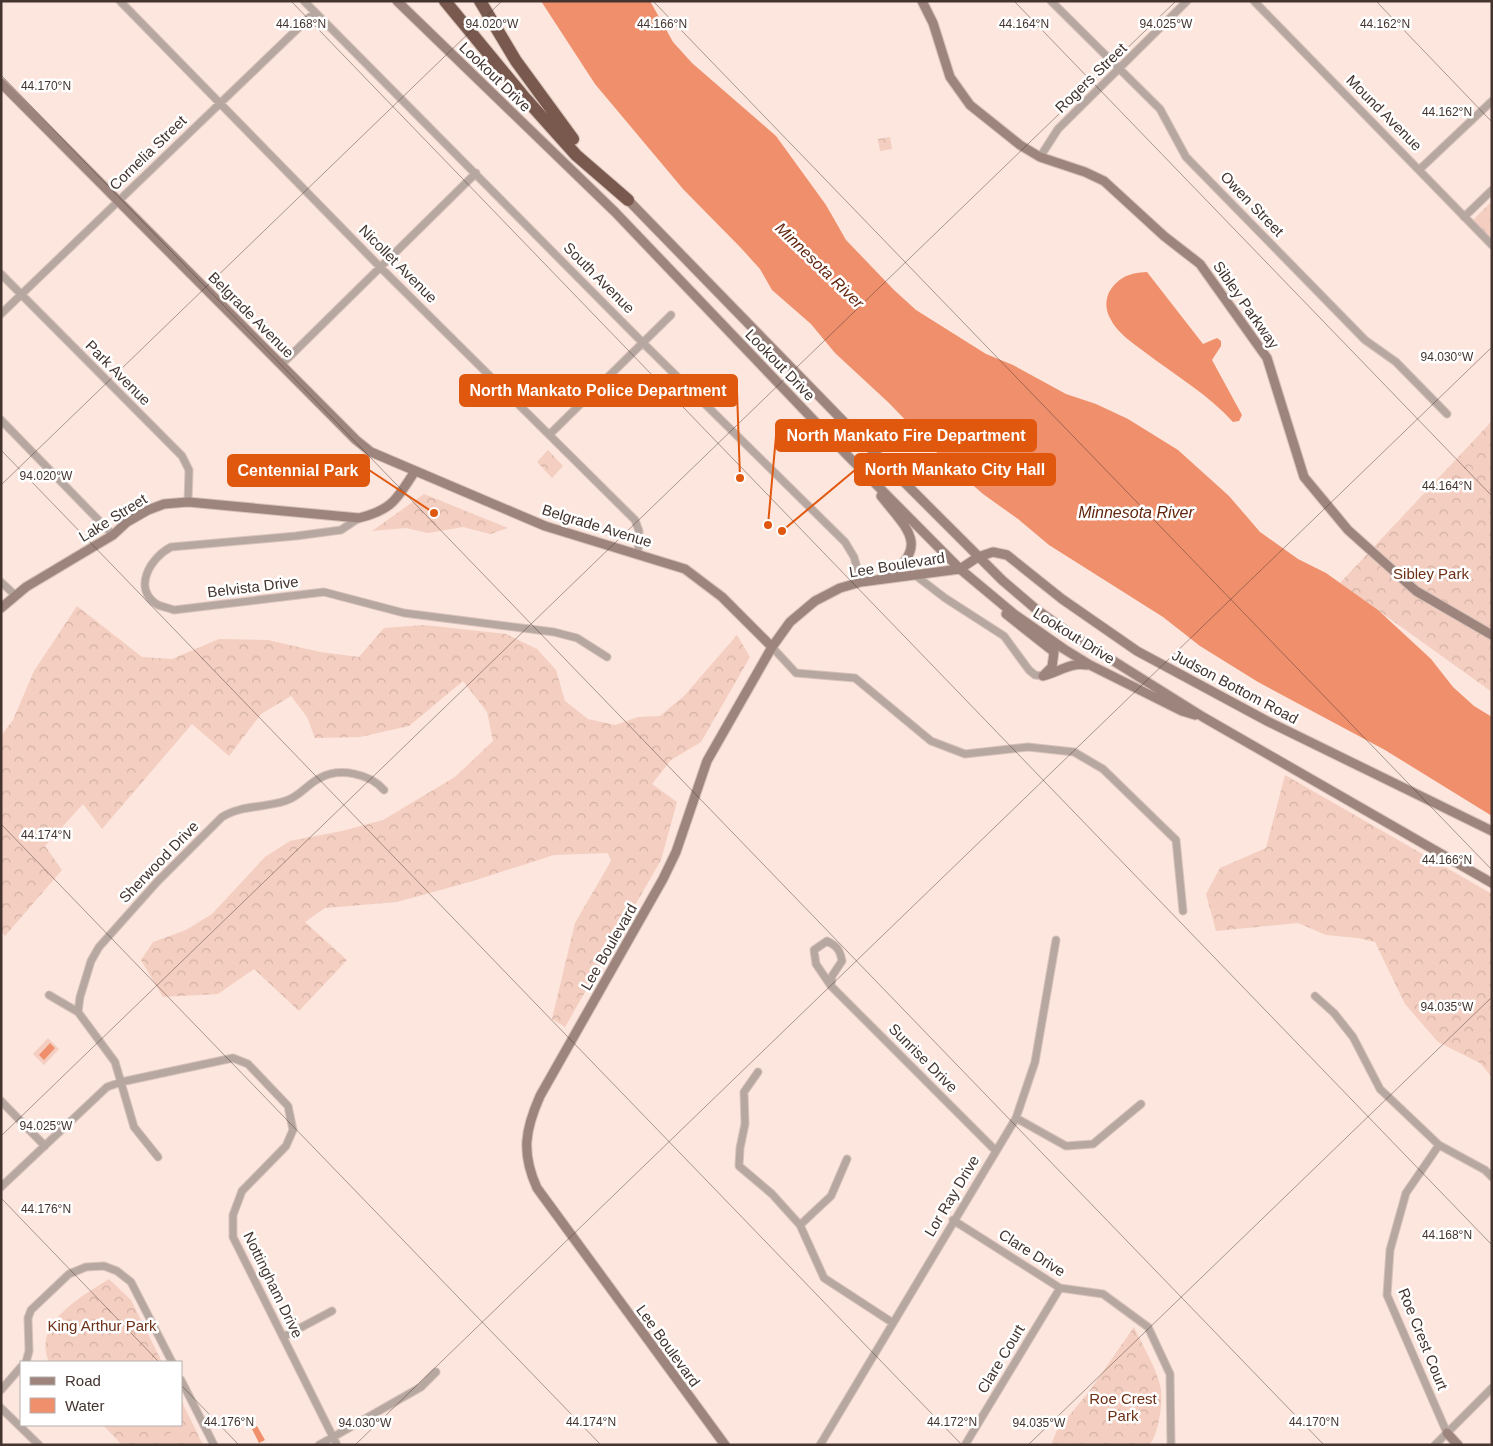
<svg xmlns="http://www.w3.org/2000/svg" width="1493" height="1446" font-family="Helvetica,sans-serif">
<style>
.forest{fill:url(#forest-crowns)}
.pitch{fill:#f4cec0}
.water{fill:#f08f6b}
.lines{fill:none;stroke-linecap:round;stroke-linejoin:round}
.street-casing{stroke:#d7c2ba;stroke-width:9}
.secondary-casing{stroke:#d7c2ba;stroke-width:11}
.highway-casing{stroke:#d7c2ba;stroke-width:14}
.street{stroke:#b7a7a1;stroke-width:7}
.secondary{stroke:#9d857d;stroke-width:9}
.highway{stroke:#79594d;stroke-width:12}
.ticks{fill:none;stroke:#43342f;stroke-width:1;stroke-opacity:0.45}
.labels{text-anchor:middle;stroke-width:5;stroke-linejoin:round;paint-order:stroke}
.street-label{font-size:15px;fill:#43342f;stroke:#fff}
.park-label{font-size:15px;fill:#6d3017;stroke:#fff}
.water-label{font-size:16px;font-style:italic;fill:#62260d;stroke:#fff}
.ticks-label{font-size:12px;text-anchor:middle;fill:#43342f;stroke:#fff;stroke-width:5;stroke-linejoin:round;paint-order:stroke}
.leader{fill:none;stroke:#e0570e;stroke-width:2}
.callout-dot{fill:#e0570e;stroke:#fff;stroke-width:2}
.callout{fill:#e0570e;stroke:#e0570e;stroke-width:2}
.callout-label{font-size:16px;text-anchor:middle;font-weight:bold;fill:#fff}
</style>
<defs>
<pattern id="forest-crowns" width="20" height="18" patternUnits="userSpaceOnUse" patternTransform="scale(1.25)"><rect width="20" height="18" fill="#f4cec0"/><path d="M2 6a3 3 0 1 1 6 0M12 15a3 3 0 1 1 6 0" fill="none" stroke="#d2b2a5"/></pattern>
</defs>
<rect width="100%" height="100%" fill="#fce6dd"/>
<!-- forest -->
<path class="forest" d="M890,137L892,149L880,151L878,139Z
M1492,201V245L1470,223Z
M1492,421V692L1340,583Z
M548,450L563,466L552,478L537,462Z
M424,494L508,528L490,534L463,527L428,533L406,528L372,531Z
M77,606L142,657L172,659L219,639L268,640L320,652L359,657L384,628L424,625L506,634L537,649L556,670L565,701L588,719L615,725L638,717L660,716L684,696L737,635L750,657L701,742L671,760L652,784L677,802L661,860L565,1027L552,1019L575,923L611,861L608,853L554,855L473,881L397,902L325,908L305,922L347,960L299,1011L254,969L218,994L163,997L141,960L153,942L186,930L212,914L265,857L290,841L342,831L383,820L455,777L493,741L487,712L463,681L409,726L360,737L315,738L307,717L291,696L261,714L229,756L192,724L102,829L83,804L45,846L62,870L5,936L1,931V736L13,720L34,671Z
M1285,775L1492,894V1077L1480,1063L1438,1042L1405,1004L1375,942L1358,938L1326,935L1298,923L1216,931L1206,894L1220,868L1266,848Z
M109,1279L131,1300L162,1362H49C32,1323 81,1297 109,1279Z
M1134,1327C1142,1345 1155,1365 1160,1385C1164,1398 1159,1435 1149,1445H1051L1057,1430L1088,1393Z
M181,1400L203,1445H122L103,1425H181Z"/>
<!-- pitch -->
<path class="pitch" d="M48,1038L59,1049L44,1065L33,1054Z
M152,1425H177L154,1438L148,1427Z
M180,1427L186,1438L176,1445H158L156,1441Z"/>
<!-- water -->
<path class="water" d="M541,1H650L673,42L692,63L776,136L826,205L846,240L894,290L916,310L986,354L1013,365L1066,394L1096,404L1128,419L1178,450L1229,496L1260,532L1298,559L1326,573L1378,610L1431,659L1453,687L1474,706L1492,717V816L1385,750L1258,682L1200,646L1163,617L1049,545L1018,519L983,494L943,459L889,403L835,353L811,324L772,290L760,269L741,248L683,189L595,84Z
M1147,272L1203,344L1217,338L1221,341V346L1212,360L1242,415L1239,421L1233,422C1209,395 1175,375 1146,353C1133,343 1117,333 1110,318C1105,309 1105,298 1111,289C1121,276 1130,273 1147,272Z
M50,1043L55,1048L44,1060L39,1055Z
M257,1426L265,1440L259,1443L252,1429Z"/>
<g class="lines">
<!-- street casing -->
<g class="street-casing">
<path id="street" d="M120,1L381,268L635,520L639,531L638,553
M304,1L643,343L845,542L854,557L861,582
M1051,1L1160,109L1186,157L1365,340L1396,362L1447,414
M1254,1L1492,245
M1040,157L1058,129L1187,1
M1420,169L1492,101
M1464,217L1492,190
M1,274L182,456L189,470L188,502
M1,314L315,12
M281,365L476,173
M1,420L113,535
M550,434L671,315
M359,518L341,530L296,536L171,547C151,557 131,589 158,605C163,607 169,608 174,610L324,592L404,613L554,632L577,638L607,657
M915,575L945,598L1004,636L1029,670L1035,675L1043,676
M1,582L15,595
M772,647L796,673L855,678L931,741L965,754L1028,747L1074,752L1103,769L1176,840L1183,911
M831,986L816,964L814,950L827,941C837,946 840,950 842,961L832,976L831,986L995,1150
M49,995L78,1012
M1315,996L1334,1013L1353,1037L1380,1089L1439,1145L1485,1170L1492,1177
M758,1072L744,1092L745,1124L740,1148L739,1166L772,1194L800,1225L824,1278L893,1323
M1,1101L45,1146
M1016,1118L1066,1146L1093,1144L1141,1104
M1439,1145L1406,1193L1390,1250L1387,1295L1447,1433
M158,1157L134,1127L115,1062L78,1012L80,997L91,961L99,947L157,882L222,817C241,805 264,808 285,801C300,797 307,784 320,778C340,767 370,774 384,790
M1,1187L107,1087L121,1082L233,1058L248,1064L288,1106L293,1130L286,1146L242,1191L233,1215V1237L337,1445
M953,1220L1060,1288L1103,1294L1148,1327L1170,1374L1171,1445
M800,1225L831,1196L847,1159
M283,1337L332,1311
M26,1362L29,1351L28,1318L31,1310L69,1274L86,1267L104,1266L117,1271L131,1282L172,1362
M181,1380L214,1445
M1,1390L21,1367
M1,1408L39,1445
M319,1445L421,1387L436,1372
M820,1445L1016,1118L1035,1062L1056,940
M965,1445L1060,1288
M1435,1445L1492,1388"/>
</g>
<!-- secondary casing -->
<g class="secondary-casing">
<path id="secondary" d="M397,1L615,212L847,455L960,569L1014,614L1064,649L1090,665L1182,711L1195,715
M922,1L933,23L950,77L970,105L1020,145L1040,157L1085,172L1104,181L1164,236L1200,264L1267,358L1304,477L1348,530L1416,591L1492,635
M1,83L356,440L371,452L545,526L685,569L722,597L772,647
M628,200L849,427L1002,580L1037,610L1072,635L1203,717L1492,883
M881,496C908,530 930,546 887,578
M1,608L26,587L113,535L127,522L148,510L164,504L188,502L359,518C392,510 397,499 415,471
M1006,614L1054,652L1052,667L1043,676
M1043,676C1059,672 1070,662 1087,665
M1447,1433L1458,1445
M725,1445L537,1188C521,1153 525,1130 540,1096L663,879L676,852L707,761L772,647L790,622L815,601L840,588L861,582L960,569L978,557L993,552L1007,555L1062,599L1137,651L1267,721L1492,831"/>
</g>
<!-- highway casing -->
<g class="highway-casing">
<path id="highway" d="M445,1L525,98L576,155L628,200
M480,1L516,61L573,139"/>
</g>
<!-- street -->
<use href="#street" class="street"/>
<!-- secondary -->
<use href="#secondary" class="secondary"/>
<!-- highway -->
<use href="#highway" class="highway"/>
</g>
<!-- ticks -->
<path class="ticks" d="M291,1L1492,1245M653,1L1492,870M1014,1L1492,496M1376,1L1492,122M1,75L1324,1445M1,450L962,1445M1,485L502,1M1,824L601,1445M1,1136L1176,1M1,1198L159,1362M181,1385L239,1445M355,1445L1492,347M1028,1445L1492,997"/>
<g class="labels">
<!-- street labels -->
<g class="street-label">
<text transform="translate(495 77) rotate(44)" y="5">Lookout Drive</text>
<text transform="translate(1091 78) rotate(-44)" y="5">Rogers Street</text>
<text transform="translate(1384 113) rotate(45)" y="5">Mound Avenue</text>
<text transform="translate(148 153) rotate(-44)" y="5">Cornelia Street</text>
<text transform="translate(1252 204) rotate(46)" y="5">Owen Street</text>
<text transform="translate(398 264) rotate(45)" y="5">Nicollet Avenue</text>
<text transform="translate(599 278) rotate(45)" y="5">South Avenue</text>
<text transform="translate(1246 305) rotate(55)" y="5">Sibley Parkway</text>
<text transform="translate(251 315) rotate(45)" y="5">Belgrade Avenue</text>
<text transform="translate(780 365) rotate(46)" y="5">Lookout Drive</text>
<text transform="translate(118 373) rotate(45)" y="5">Park Avenue</text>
<text transform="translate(113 518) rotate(-32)" y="5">Lake Street</text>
<text transform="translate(597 526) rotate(17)" y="5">Belgrade Avenue</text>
<text transform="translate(897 565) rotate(-9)" y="5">Lee Boulevard</text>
<text transform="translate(253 587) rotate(-7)" y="5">Belvista Drive</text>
<text transform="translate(1074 636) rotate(32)" y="5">Lookout Drive</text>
<text transform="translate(1235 687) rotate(28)" y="5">Judson Bottom Road</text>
<text transform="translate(159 862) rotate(-46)" y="5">Sherwood Drive</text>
<text transform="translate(609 947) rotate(-60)" y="5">Lee Boulevard</text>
<text transform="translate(923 1058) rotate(45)" y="5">Sunrise Drive</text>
<text transform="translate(952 1196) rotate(-59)" y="5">Lor Ray Drive</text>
<text transform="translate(1032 1253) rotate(32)" y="5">Clare Drive</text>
<text transform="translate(273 1285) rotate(64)" y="5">Nottingham Drive</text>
<text transform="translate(1423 1339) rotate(68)" y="5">Roe Crest Court</text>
<text transform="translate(668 1346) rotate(54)" y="5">Lee Boulevard</text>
<text transform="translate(1001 1359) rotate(-59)" y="5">Clare Court</text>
</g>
<!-- park labels -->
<g class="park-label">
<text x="1431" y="579">Sibley Park</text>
<text x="102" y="1331">King Arthur Park</text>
<text x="1123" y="1404">Roe Crest<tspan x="1123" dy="17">Park</tspan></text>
</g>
<!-- water labels -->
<g class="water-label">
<text transform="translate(820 265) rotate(44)" y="6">Minnesota River</text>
<text x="1136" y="518">Minnesota River</text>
</g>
</g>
<g class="ticks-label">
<text x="492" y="28">94.020°W</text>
<text x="1166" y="28">94.025°W</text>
<text x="1385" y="28">44.162°N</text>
<text x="301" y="28">44.168°N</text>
<text x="662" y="28">44.166°N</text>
<text x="1024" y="28">44.164°N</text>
<text x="46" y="90">44.170°N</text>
<text x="1447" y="116">44.162°N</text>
<text x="1447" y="361">94.030°W</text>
<text x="46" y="480">94.020°W</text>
<text x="1447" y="490">44.164°N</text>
<text x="46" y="839">44.174°N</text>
<text x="1447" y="864">44.166°N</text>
<text x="1447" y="1011">94.035°W</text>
<text x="46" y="1130">94.025°W</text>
<text x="46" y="1213">44.176°N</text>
<text x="1447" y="1239">44.168°N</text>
<text x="229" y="1426">44.176°N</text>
<text x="591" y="1426">44.174°N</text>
<text x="952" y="1426">44.172°N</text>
<text x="1314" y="1426">44.170°N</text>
<text x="365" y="1427">94.030°W</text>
<text x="1039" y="1427">94.035°W</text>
</g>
<!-- callouts -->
<path class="leader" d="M740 478L737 391M768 525L776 436M782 531L855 470M434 513L369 470"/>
<g class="callout-dot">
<circle cx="740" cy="478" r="5"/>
<circle cx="768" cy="525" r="5"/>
<circle cx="782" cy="531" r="5"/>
<circle cx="434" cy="513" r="5"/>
</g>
<g class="callout">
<rect x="460" y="375" width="277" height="31" rx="5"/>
<rect x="776" y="420" width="260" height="31" rx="5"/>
<rect x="855" y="454" width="200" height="31" rx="5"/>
<rect x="228" y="455" width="141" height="31" rx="5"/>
</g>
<g class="callout-label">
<text x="598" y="396">North Mankato Police Department</text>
<text x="906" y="441">North Mankato Fire Department</text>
<text x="955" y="475">North Mankato City Hall</text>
<text x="298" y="476">Centennial Park</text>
</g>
<!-- border -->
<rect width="1493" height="1446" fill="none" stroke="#43342f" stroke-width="5"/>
<!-- legend -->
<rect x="20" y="1361" width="162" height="65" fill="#ffffff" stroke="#b4aeac"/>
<rect x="30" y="1377" width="25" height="8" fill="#9d857d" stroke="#b4aeac"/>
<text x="65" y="1386" font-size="15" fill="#43342f">Road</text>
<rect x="30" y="1398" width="25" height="15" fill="#f08f6b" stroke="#b4aeac"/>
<text x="65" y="1411" font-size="15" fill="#43342f">Water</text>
</svg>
